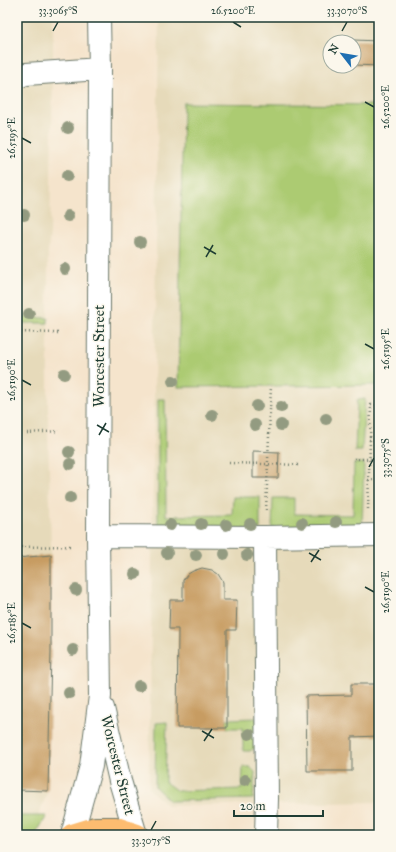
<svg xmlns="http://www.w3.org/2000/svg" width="396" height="852" font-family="'IM FELL Great Primer',serif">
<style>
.built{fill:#e6daba;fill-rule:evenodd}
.green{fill:#accb72;stroke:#668453}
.building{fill:#c79c62}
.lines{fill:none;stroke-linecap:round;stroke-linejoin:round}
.minor-casing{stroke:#6a7769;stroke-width:24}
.major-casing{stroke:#6a7769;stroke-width:24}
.path{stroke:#6a7769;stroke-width:2.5;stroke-dasharray:1 3;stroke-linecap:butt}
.minor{stroke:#fff;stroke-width:22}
.major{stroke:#fdbc70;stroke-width:22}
.tree{fill:#939b81}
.ticks{fill:none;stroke:#1f3d34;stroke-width:1.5}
.labels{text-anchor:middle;stroke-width:3;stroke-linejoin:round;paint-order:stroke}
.street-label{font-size:15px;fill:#1f3d34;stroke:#fbf7ec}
.neatline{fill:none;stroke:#1f3d34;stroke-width:1.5}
.ticks-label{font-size:10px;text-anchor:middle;fill:#1f3d34}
</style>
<rect width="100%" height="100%" fill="#fbf7ec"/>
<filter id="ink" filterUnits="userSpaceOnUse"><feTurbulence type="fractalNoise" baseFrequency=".025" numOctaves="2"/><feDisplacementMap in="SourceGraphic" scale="8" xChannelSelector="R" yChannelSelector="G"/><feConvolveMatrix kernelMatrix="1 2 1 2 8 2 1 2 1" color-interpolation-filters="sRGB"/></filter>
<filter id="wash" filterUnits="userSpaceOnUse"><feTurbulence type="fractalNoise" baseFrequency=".012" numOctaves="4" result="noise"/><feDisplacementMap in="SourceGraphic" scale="16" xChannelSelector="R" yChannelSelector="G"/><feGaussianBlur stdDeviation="0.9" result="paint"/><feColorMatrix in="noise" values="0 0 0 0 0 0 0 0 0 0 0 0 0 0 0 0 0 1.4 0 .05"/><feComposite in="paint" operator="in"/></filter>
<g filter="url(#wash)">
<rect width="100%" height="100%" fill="#f5e4cc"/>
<!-- built -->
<path class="built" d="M17,17H53V72L50,233L48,251V432L51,547L48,791L38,816H17Z
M159,17H379V802L168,806L149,789ZM330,42H354V66H330Z"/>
<!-- green -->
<path class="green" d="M183,103L379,105V385L178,387Z
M17,317L48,318V323H17Z
M158,399H165L166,516L232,515L233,497H260V529H158Z
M365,399L362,451H355L357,400Z
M354,463H364L362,529H272L273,498H294V514L353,515Z
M257,718V747L250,751H243V728H227V719Z
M167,722L165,782L177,791L242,789L243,767H250L255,772L253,799L170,801L155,787L156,723Z
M17,816H47L35,835H17Z"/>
<g id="blocks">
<!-- building -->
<path class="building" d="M354,40L379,41V66L354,65Z
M253,451L279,452L278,478H253Z
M51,555V651L48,791L17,790V558Z
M202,568L212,570L218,574L223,582V600H237L236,630H227V728H177L178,629H169L170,600H183V580L188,574L193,571Z
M351,684H379V736L352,737V771H307L306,696L351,695Z"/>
</g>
</g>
<g filter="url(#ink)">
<use href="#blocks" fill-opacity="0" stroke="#6a7769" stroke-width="1"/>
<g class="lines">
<!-- minor casing -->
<g class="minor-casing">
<path id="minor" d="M17,77L26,74L100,69
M98,536L265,537L379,535
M265,537L267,799L266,835
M103,708L120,781L136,835
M72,835L91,766L100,696L98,536L100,69L99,17"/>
</g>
<!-- major casing -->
<g class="major-casing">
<path id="major" d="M72,835L95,828H116L137,835"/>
</g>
<!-- path -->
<path class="path" d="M17,332L58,333
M27,433L59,431
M369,440H379
M354,459H378L379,461
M229,463L300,465
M368,480H379
M368,509L371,405H379
M266,510L271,386
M17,547L73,546"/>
<!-- minor -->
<use href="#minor" class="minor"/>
<!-- major -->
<use href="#major" class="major"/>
</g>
<!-- trees -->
<g class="tree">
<circle cx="68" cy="128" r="6"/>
<circle cx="67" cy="176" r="6"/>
<circle cx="24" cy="215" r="6"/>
<circle cx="68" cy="216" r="6"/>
<circle cx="140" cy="242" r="6"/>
<circle cx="65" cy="269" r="6"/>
<circle cx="29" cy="314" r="6"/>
<circle cx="64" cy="374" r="6"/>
<circle cx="173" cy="381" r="6"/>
<circle cx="257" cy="406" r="6"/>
<circle cx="281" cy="407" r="6"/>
<circle cx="212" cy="415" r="6"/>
<circle cx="326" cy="419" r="6"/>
<circle cx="255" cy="425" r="6"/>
<circle cx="281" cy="425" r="6"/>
<circle cx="69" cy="452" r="6"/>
<circle cx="70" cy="464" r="6"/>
<circle cx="70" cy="498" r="6"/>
<circle cx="336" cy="522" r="6"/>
<circle cx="302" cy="523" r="6"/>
<circle cx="201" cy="524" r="6"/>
<circle cx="250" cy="524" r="6"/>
<circle cx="170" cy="525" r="6"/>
<circle cx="226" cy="525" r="6"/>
<circle cx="167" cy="553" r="6"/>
<circle cx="224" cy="554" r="6"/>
<circle cx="196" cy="555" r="6"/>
<circle cx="247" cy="555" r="6"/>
<circle cx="135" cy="574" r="6"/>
<circle cx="76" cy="590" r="6"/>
<circle cx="73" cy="650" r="6"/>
<circle cx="139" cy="686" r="6"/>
<circle cx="69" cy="693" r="6"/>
<circle cx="249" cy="734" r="6"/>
<circle cx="245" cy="780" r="6"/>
</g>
</g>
<!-- ticks -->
<path class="ticks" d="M233,22L241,27M53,31L58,22M342,31L347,22M365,102L374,107M22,138L31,143M204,247L216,254M206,257L213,245M365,344L374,349M22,380L31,385M97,425L109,432M99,435L106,423M369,467L374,458M309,553L321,560M311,562L319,550M365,587L374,592M22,623L31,628M202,731L214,738M204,741L212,729M151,830L156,821"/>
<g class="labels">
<!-- street labels -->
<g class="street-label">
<text transform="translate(99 356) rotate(-90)" y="5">Worcester Street</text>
<text transform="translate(118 765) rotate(76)" y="5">Worcester Street</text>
</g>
</g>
<!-- margin -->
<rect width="396" height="852" fill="none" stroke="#fbf7ec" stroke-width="44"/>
<!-- north arrow -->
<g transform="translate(342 54) rotate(301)"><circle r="19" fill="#fbf7ec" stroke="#a3ada2"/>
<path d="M0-3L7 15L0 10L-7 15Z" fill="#1f6fb2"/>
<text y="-6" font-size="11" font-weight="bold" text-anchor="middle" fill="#1f3d34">N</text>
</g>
<!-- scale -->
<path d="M234 810v6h89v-6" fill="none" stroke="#1f3d34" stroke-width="2"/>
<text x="240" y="810" font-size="12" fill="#1f3d34" stroke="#fbf7ec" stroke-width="3" paint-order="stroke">20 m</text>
<rect x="22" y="22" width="352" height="808" class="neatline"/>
<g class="ticks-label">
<text x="58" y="14">33.3065°S</text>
<text x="233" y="14">26.5200°E</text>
<text x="347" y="14">33.3070°S</text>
<text transform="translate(385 107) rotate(-90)" y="4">26.5200°E</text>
<text transform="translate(11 138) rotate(-90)" y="4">26.5195°E</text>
<text transform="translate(385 349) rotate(-90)" y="4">26.5195°E</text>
<text transform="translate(11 380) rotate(-90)" y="4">26.5190°E</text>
<text transform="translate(385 458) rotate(-90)" y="4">33.3075°S</text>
<text transform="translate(385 592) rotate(-90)" y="4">26.5190°E</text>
<text transform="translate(11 623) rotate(-90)" y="4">26.5185°E</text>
<text x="151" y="844">33.3075°S</text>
</g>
</svg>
